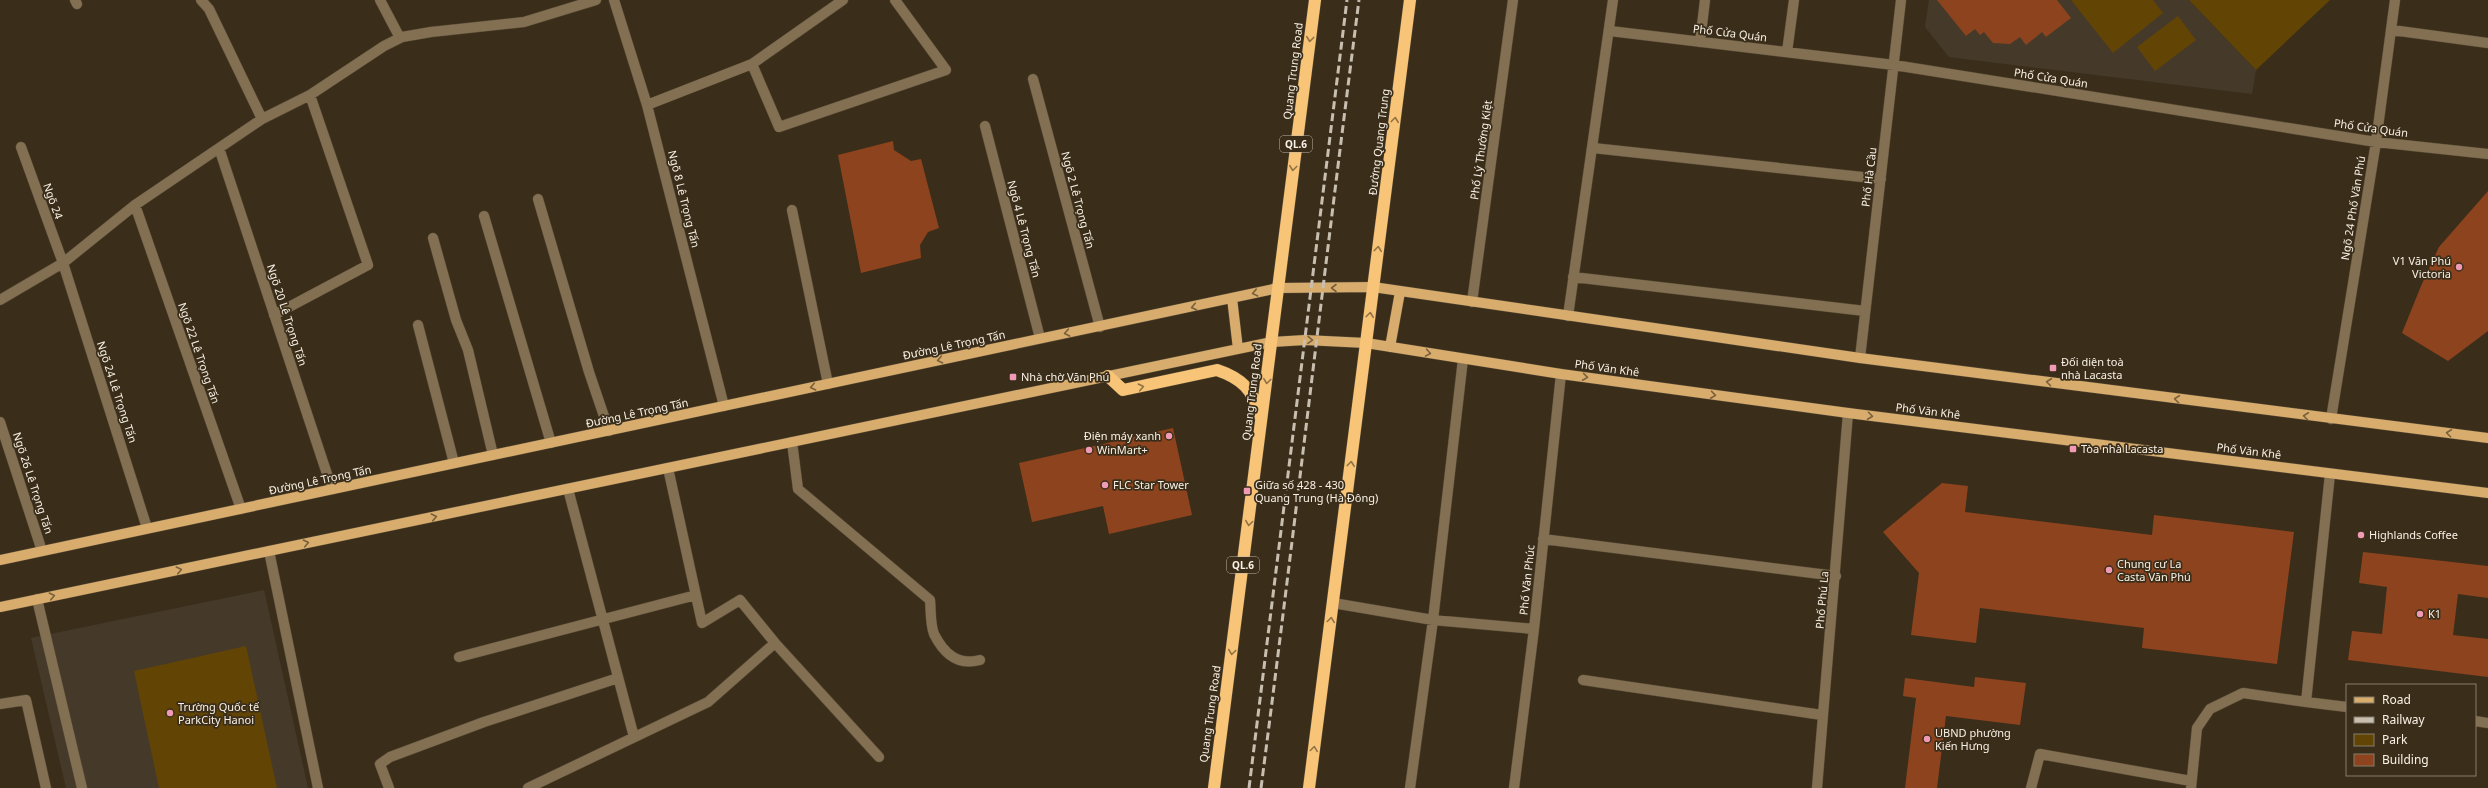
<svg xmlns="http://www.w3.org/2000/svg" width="2488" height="788" font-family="'Noto Sans',sans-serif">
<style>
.education{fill:#453a2a}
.green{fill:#624405}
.building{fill:#8d431e}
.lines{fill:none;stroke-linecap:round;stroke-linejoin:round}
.minor-casing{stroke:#554936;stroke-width:11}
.major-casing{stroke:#554936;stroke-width:11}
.highway-casing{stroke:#554936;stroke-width:13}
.minor{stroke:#836f51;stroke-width:10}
.major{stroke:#d7ac6d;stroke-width:10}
.highway{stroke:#f8c477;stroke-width:12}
.rail{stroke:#c8bfb1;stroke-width:3;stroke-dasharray:8 4;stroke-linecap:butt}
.oneway{stroke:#907244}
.oneway2{stroke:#79603b}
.poi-dot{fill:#f09ab4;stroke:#3a2e1a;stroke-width:1.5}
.labels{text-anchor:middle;stroke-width:3.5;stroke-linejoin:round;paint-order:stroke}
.shield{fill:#3a2e1a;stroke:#c0b6a8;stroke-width:1}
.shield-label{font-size:10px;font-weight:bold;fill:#f9f1e5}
.street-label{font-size:11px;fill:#f9f1e5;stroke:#3a2e1a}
.poi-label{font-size:11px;fill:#f9f1e5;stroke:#3a2e1a;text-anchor:start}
</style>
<rect width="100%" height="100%" fill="#3a2e1a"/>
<!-- education -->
<path class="education" d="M1929,0H2189L2256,70L2252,94L1949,57L1925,27Z
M264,590L308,788H66L31,638Z"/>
<!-- green -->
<path class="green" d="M2071,0H2153L2163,13L2113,53Z
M2189,0H2330L2256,70Z
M2178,16L2196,40L2155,71L2137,47Z
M246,646L277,788H159L134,671Z"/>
<!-- building -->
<path class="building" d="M1937,0H2057L2071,18L2046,37L2042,32L2026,45L2020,37L2010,44L1993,43L1984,32L1980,35L1975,29L1966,36Z
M893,141L894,150L911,161L921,159L939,228L928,232L920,245L921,258L861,273L838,155Z
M2488,191V331L2448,361L2402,333L2421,286L2439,247Z
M1173,428L1192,515L1109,534L1103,506L1032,522L1019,463Z
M1942,483L1968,486L1965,512L2152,535L2154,515L2294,532L2277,664L2142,648L2144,628L1980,608L1976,643L1911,635L1919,573L1883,532Z
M2363,552L2488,566V598L2458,594L2453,635L2488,639V677L2348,660L2352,631L2382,634L2387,587L2359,583Z
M1975,677L2026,683L2020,725L1946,716L1937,788H1905L1916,698L1903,696L1905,678L1974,687Z"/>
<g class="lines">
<!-- minor casing -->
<g class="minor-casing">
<path id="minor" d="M75,0L77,4
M201,0L209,9L262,119
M380,0L400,38
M614,0L647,105L724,406
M2392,30L2488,43
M1610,31L1894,65L2376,142L2488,154
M1700,42L1705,0
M1787,52L1794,0
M752,64L779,127L946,70L895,0
M1033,79L1100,327
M647,105L752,64L843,0
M985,126L1040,338
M21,147L63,263L147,528
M219,148L332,489
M1593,148L1881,179
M538,199L589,372L609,431
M135,205L241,509
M792,210L828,384
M484,216L551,443
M433,238L456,320L468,350L493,455
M1573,277L1865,311
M0,300L63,263L135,205L262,119L310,95L384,46L402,37L431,32L524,22L596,0
M1472,302L1513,0
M274,315L368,265L310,95
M1568,316L1613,0
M418,325L454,463
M1860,358L1901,0
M2331,419L2376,142L2395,0
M0,422L42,551
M792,442L798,489L930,600C931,610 930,624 934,634C944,654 958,666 980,660
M668,468L702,623L740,600L775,643L879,757
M568,489L634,737
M1543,539L1836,576
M269,551L318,788
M37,599L82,788
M1333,603L1433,620L1534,629
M459,657L696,595
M1583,680L1822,715
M2306,702L2347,707
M0,704L26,700L46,788
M2475,721L2488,723
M389,788L380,764L390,757L484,722L618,678
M528,788L708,702L775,643
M1410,788L1433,620L1463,359
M1514,788L1534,629L1561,374
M1817,788L1848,413
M2031,788L2040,754L2191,781
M2191,788L2197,728L2210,709L2243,693L2306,702L2330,474"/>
</g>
<!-- major casing -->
<g class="major-casing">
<path id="major" d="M1232,298L1238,349
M1390,347L1400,292
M0,560L1278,288L1373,287L1860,358L2488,438
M0,607L1272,342L1305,340L1366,343L1561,374L1848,413L2488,493"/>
</g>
<!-- highway casing -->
<g class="highway-casing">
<path id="highway" d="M1108,376L1123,390L1217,370C1241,378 1254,390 1259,415
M1214,788L1315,0
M1309,788L1410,0"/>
</g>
<!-- minor -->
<use href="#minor" class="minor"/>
<!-- major -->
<use href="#major" class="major"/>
<!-- highway -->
<use href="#highway" class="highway"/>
<!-- rail -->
<path class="rail" d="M1249,788L1347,0
M1261,788C1295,526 1325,263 1359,0"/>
</g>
<!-- one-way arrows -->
<defs><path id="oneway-chevron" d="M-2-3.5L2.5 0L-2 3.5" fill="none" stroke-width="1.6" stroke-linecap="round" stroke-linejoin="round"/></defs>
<g class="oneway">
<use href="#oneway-chevron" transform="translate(1310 39) rotate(97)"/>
<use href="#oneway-chevron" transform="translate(1395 120) rotate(-83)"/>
<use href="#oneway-chevron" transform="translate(1293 168) rotate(97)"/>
<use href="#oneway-chevron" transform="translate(1378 249) rotate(-83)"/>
<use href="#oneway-chevron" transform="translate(1370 315) rotate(-83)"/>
<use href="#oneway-chevron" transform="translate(1267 381) rotate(97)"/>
<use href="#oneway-chevron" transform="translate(1141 387) rotate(-12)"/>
<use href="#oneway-chevron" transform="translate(1351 464) rotate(-83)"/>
<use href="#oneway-chevron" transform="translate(1249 523) rotate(98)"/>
<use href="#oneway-chevron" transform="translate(1331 620) rotate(-82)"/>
<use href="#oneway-chevron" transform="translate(1232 652) rotate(98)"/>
<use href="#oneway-chevron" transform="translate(1314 749) rotate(-82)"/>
</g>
<g class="oneway2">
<use href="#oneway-chevron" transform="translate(1334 288) rotate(180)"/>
<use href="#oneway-chevron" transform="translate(1255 293) rotate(167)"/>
<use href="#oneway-chevron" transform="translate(1194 307) rotate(168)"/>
<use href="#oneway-chevron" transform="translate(1067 333) rotate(169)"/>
<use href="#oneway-chevron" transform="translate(1310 340) rotate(2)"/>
<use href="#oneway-chevron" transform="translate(1428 353) rotate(10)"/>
<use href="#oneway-chevron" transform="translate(940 360) rotate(168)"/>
<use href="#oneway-chevron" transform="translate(1585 377) rotate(8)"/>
<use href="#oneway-chevron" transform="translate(2049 382) rotate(-173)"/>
<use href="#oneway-chevron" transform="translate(813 387) rotate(168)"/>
<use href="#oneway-chevron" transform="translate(1713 395) rotate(8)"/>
<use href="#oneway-chevron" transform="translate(2177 399) rotate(-173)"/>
<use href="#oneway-chevron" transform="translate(1870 416) rotate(7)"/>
<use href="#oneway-chevron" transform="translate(2306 416) rotate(-173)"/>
<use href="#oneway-chevron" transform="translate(2449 433) rotate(-173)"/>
<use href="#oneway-chevron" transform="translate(434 517) rotate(-12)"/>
<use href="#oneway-chevron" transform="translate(306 543) rotate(-12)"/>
<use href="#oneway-chevron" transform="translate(179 570) rotate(-12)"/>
<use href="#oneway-chevron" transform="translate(52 596) rotate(-12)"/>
</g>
<!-- markers -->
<g class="poi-dot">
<circle cx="2459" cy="267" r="4"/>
<rect x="2049" y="364" width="8" height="8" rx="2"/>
<rect x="1009" y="373" width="8" height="8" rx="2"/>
<circle cx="1169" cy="436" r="4"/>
<rect x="2069" y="445" width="8" height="8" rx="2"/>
<circle cx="1089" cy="450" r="4"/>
<circle cx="1105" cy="485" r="4"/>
<rect x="1243" y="487" width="8" height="8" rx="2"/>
<circle cx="2361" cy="535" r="4"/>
<circle cx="2109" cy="570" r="4"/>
<circle cx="2420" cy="614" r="4"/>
<circle cx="170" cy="713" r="4"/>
<circle cx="1927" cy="739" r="4"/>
</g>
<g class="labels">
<!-- shield labels -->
<g class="shield">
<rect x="1280" y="136" width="32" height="16" rx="3"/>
<rect x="1227" y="557" width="32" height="16" rx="3"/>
</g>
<g class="shield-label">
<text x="1296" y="148">QL.6</text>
<text x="1243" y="569">QL.6</text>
</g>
<!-- street labels -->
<g class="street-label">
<text transform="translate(1730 33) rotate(7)" y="4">Phố Cửa Quán</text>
<text transform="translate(1293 71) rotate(-83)" y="4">Quang Trung Road</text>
<text transform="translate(2051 78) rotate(9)" y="4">Phố Cửa Quán</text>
<text transform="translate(2371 128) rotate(8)" y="4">Phố Cửa Quán</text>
<text transform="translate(1379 142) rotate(-83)" y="4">Đường Quang Trung</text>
<text transform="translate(1481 150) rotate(-82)" y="4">Phố Lý Thường Kiệt</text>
<text transform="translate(1869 177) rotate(-83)" y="4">Phố Hà Cầu</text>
<text transform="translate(684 199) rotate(76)" y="4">Ngõ 8 Lê Trọng Tấn</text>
<text transform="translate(1078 200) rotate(75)" y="4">Ngõ 2 Lê Trọng Tấn</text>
<text transform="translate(53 201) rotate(70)" y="4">Ngõ 24</text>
<text transform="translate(2353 208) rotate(-81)" y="4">Ngõ 24 Phố Văn Phú</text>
<text transform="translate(1024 229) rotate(75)" y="4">Ngõ 4 Lê Trọng Tấn</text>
<text transform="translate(287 315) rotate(72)" y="4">Ngõ 20 Lê Trọng Tấn</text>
<text transform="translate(954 345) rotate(-12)" y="4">Đường Lê Trọng Tấn</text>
<text transform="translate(199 353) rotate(71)" y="4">Ngõ 22 Lê Trọng Tấn</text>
<text transform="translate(1607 368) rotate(8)" y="4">Phố Văn Khê</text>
<text transform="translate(117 392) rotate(72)" y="4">Ngõ 24 Lê Trọng Tấn</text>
<text transform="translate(1252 392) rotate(-83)" y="4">Quang Trung Road</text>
<text transform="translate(1928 411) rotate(7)" y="4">Phố Văn Khê</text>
<text transform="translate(637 413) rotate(-12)" y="4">Đường Lê Trọng Tấn</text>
<text transform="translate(2249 451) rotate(7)" y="4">Phố Văn Khê</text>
<text transform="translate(320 480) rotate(-12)" y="4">Đường Lê Trọng Tấn</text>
<text transform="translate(33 483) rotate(72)" y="4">Ngõ 26 Lê Trọng Tấn</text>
<text transform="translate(1527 580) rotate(-84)" y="4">Phố Văn Phúc</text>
<text transform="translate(1822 600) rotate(-85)" y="4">Phố Phú La</text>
<text transform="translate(1210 714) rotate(-82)" y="4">Quang Trung Road</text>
</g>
<!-- poi labels -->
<g class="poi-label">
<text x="2451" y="265" text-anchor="end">V1 Văn Phú<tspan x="2451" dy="13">Victoria</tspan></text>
<text x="2061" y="366">Đối diện toà<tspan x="2061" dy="13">nhà Lacasta</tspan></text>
<text x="1021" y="381">Nhà chờ Văn Phú</text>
<text x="1161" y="440" text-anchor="end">Điện máy xanh</text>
<text x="2081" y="453">Tòa nhà Lacasta</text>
<text x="1097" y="454">WinMart+</text>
<text x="1113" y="489">FLC Star Tower</text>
<text x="1255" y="489">Giữa số 428 - 430<tspan x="1255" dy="13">Quang Trung (Hà Đông)</tspan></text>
<text x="2369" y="539">Highlands Coffee</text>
<text x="2117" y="568">Chung cư La<tspan x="2117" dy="13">Casta Văn Phú</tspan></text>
<text x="2428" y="618">K1</text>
<text x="178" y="711">Trường Quốc tế<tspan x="178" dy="13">ParkCity Hanoi</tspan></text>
<text x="1935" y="737">UBND phường<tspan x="1935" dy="13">Kiến Hưng</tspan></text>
</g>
</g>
<!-- legend -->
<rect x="2346" y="684" width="130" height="92" fill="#3a2e1a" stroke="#867c6b"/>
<rect x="2354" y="697" width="20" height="6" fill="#d7ac6d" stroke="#867c6b"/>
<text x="2382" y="704" font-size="12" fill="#f9f1e5">Road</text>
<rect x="2354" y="717" width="20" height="6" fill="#c8bfb1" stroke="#867c6b"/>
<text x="2382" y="724" font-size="12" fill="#f9f1e5">Railway</text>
<rect x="2354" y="734" width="20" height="12" fill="#624405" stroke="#867c6b"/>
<text x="2382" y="744" font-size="12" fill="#f9f1e5">Park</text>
<rect x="2354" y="754" width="20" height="12" fill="#8d431e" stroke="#867c6b"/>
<text x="2382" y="764" font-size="12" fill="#f9f1e5">Building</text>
</svg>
